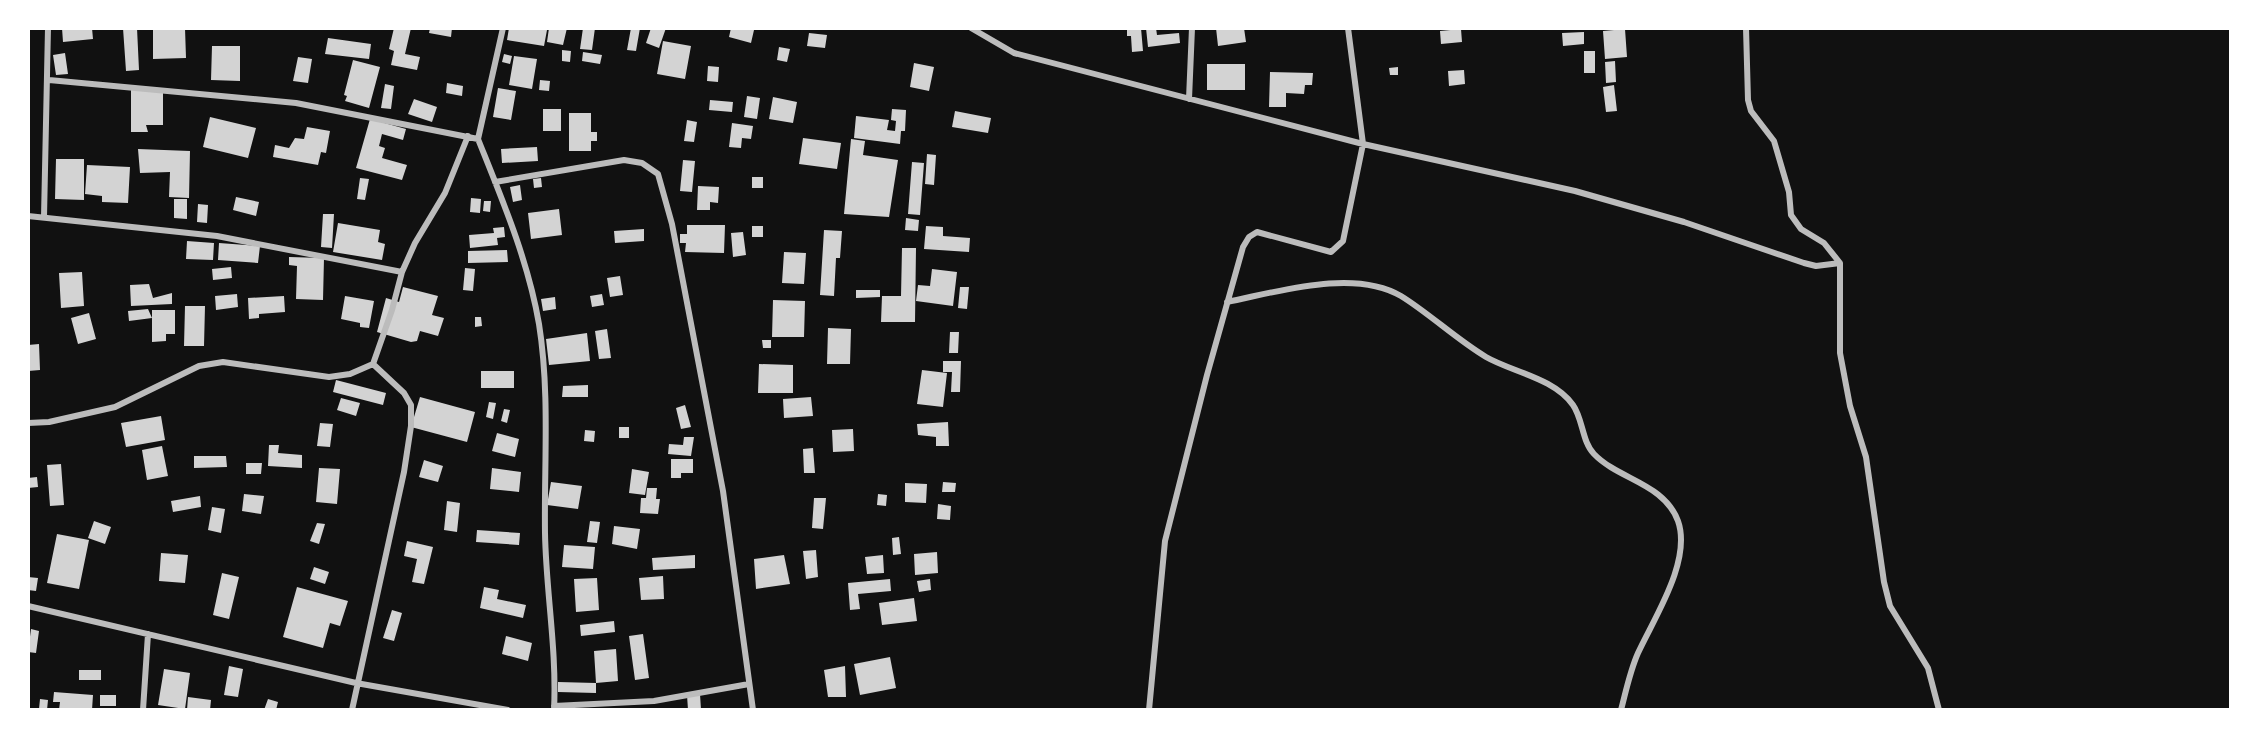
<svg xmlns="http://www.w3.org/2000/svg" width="2259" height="738" font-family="'Space Grotesk',sans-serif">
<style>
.building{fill:#d3d3d3}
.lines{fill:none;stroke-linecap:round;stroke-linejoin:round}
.minor{stroke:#bcbcbc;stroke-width:6}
</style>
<rect width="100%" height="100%" fill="#111"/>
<!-- building -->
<path class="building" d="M62,28H92L93,39L63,42Z
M123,28H137L139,70L126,71Z
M153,28H185L186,58L153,59Z
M394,28H411L405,54L420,57L417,70L391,65L394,51L389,49Z
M430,28H452L451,37L429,33Z
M509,28L547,30L544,46L507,40Z
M549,28H567L563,45L547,42Z
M583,28H595L592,50L580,49Z
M631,28H640L636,51L627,50Z
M651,28H666L659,48L646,43Z
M731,28L754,30L751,43L729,37Z
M1141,28L1143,51L1132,52L1131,36H1127V30Z
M1146,28H1156L1157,35L1179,33L1180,43L1148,47Z
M1216,28H1244L1246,42L1218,46Z
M1461,29L1462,42L1441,44L1440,31Z
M1625,29L1627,57L1605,59L1603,31Z
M1584,32V44L1563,46L1562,33Z
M809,33L827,35L825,48L807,46Z
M328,38L371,44L369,59L325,54Z
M663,41L691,46L685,79L657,74Z
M212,46H240V81L211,80Z
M779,47L790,49L787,62L777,60Z
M562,50L571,51L570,62L562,61Z
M1584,51H1595V73H1584Z
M583,52L602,55L600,64L582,61Z
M65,53L68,74L56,75L53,55Z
M504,54L512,56L510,64L502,62Z
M514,56L537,59L532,89L509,85Z
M298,57L312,59L308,83L293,81Z
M353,60L380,67L369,108L345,101L347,96L344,95Z
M1615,61L1616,82L1606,83L1605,62Z
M914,63L934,67L929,91L910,87Z
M1207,64H1245V90H1207Z
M708,66L719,67L718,82L707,81Z
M1398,67V75H1390L1389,68Z
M1464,70L1465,84L1449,86L1448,71Z
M1270,72L1313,73L1312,85H1305L1304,94L1286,93V107H1269Z
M540,80L550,81L549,91L539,90Z
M447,83L463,86L462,96L446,93Z
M385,84L394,86L391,109L381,108Z
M1614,85L1617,111L1606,112L1603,87Z
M498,88L516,91L511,120L493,117Z
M131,90H163V125H146L148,132H131Z
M747,96L760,98L757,119L744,117Z
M773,97L797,102L793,123L769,119Z
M414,99L437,107L432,122L408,114Z
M710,100L733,102L732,112L709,110Z
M543,109H561V131H543Z
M892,109L906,110L905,131H901L900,144L854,138L856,116L889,120L887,130L895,131L896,121L891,120Z
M955,111L991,118L988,133L952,127Z
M569,113H591V132H597V141H591V151H569Z
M210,117L256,128L248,158L203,147Z
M370,119L406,129L403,140L382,134L379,146L385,148L382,158L407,165L402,180L356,168Z
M687,120L697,122L694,142L684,141Z
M732,123L753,126L751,139L742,138L741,148L729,147Z
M307,127L330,131L326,153L321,152L318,165L273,157L275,145L289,148L295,138L304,139Z
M803,138L841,143L837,169L799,164Z
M851,139L865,141L863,155L898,160L889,217L844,214Z
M537,147L538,161L502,163L501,149Z
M138,149L190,151L189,198L169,197L170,172L140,173Z
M927,154L936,155L934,185L925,184Z
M56,159H84V200L55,199Z
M683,160L695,161L692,192L680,191Z
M912,162L924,163L920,215L908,214Z
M87,165L130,167L128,203L102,202V196L85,194Z
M752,177H763V188H752Z
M360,178L369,179L365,200L357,199Z
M541,178L542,187L534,188L533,179Z
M520,185L522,200L513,202L510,187Z
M698,186L719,187L718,203L710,202V210H697Z
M236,197L259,202L256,216L233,210Z
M471,198L481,199L480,213L470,212Z
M174,199H187V219L174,218Z
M484,201H491L490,212L483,211Z
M198,204L208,205L207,223L197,222Z
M559,209L562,235L531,239L528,213Z
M323,214H334L332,248L321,247Z
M906,218L919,220L918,231L905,230Z
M338,223L380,230L378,242L385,244L382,260L333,252Z
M687,225H725L724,253L685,252L686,243H680V234H687Z
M752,226H763V237H752Z
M926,226L943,227V236L970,238L969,252L924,249Z
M504,227L505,237L497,238L498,245L470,248L469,235L494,233L493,228Z
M644,229V241L615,243L614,231Z
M824,230L842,231L840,258H836L834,296L820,295Z
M743,232L746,255L733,257L731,233Z
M187,241L214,243L213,260L186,259Z
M219,243L260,246L258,263L218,260Z
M902,248H916L915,322H881L882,296H901Z
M507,250L508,262L468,263V251Z
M784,252L806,253L804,284L782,283Z
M289,257L324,258L323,300L296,299L297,266L289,265Z
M231,267L232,278L213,280L212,269Z
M465,268L475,269L473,291L463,290Z
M932,269L957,272L953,306L916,301L918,285L930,286Z
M82,272L84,306L61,308L59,273Z
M620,276L623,295L610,297L607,278Z
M149,284L153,298L172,293V304L131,306L130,285Z
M403,287L438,296L432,315L444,318L438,336L420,331L417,341L411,342L377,332L386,298L399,302Z
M960,287H969L967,309L958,308Z
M856,290H880V297L856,298Z
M237,294L238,307L216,310L215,296Z
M602,294L604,305L592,307L590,296Z
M284,296L285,312L259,314V318L249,319L248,298Z
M345,296L374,301L369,328L360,327V323L341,319Z
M555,297L556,309L543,311L541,299Z
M773,300L805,301L804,337H772Z
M185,306H205L204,346H184Z
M148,309L152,318L129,321L128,311Z
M152,310H175V334H166V341L152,342Z
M89,313L96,339L78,344L71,318Z
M475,317H481L482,326L475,327Z
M828,328L851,329L850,364H827Z
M607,329L611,358L599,359L595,331Z
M950,332H959L958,353H949Z
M587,333L590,361L549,365L546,339Z
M762,340H771V348H763Z
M39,344L40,370L28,371V345Z
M943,361H961L960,392H951L952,372H943Z
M759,364L793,365V393H758Z
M922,370L947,373L943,407L917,404Z
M481,371H514V388H481Z
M336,380L386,393L383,405L333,392Z
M588,385V397H562L563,386Z
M420,397L475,412L467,442L411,427Z
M811,397L813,416L784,418L783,399Z
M341,398L360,403L356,416L337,410Z
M489,402L496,403L493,419L486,417Z
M685,405L691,427L681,429L676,408Z
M504,409L510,410L507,423L501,421Z
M161,416L165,440L126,447L121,423Z
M948,422L949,446H936V437L918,435L917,424Z
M320,423L333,424L330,447L317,446Z
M619,427H629V438H619Z
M853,429L854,451L833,452L832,430Z
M585,430L595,431L594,442L584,441Z
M497,433L519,439L515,457L492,451Z
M684,437H694L691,456L668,454L669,444L683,445Z
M269,445H279L278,453L302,455V468L268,466Z
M162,446L168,476L147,480L142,450Z
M813,448L815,473H804L803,449Z
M194,456H226L227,467L194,468Z
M671,459H693V473H681V478H671Z
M424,460L443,466L438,482L419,477Z
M246,463H262L261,474H246Z
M61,464L64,505L50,506L47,465Z
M319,468L340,469L337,504L316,502Z
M492,468L521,472L519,492L490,489Z
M632,469L649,472L645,495L629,493Z
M37,477L38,487L28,488V478Z
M551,482L582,486L578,509L547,505Z
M943,482L956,483L955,492H942Z
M905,483L927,484L926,503L905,502Z
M647,488H657L656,499H660L658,514L640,513L641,498H646Z
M244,494L264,496L261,514L242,511Z
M878,494L887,495L886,506L877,505Z
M200,496L201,507L173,512L171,501Z
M814,498H826L823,529L812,528Z
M447,501L460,503L457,532L444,530Z
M938,504L951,506L950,520L937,519Z
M212,507L225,509L221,533L208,530Z
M94,521L111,527L105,544L88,538Z
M590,521L600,522L597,543L587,542Z
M317,523L325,524L319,544L310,541Z
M614,526L640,529L637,549L612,544Z
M477,530L520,533L519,545L476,542Z
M57,534L89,540L79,589L47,583Z
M899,537L901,554L893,555L892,538Z
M407,541L433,547L424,584L412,582L417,559L404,556Z
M564,545L595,547L593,569L562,567Z
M816,550L818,577L806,579L803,551Z
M937,552L938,573L915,575L914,554Z
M161,553L188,555L185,583L159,581Z
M695,555V568L653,570L652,558Z
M784,555L790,584L756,589L754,559Z
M883,555L884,573L867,574L865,557Z
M314,567L329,572L325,584L310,579Z
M222,573L239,577L229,619L213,615Z
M663,576L664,599L641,600L639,578Z
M28,577L38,578L36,591L28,590Z
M597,578L599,610L576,612L574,579Z
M890,579L891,591L858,594L860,609L850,610L848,583Z
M930,579L931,590L919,592L917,581Z
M297,587L348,601L340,626L330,623L323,648L283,637Z
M484,587L499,590L497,599L526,605L523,618L480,608Z
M914,598L917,621L882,625L879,603Z
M392,610L402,613L394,641L383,638Z
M614,621L615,632L581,636L580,625Z
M31,629L39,631L36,653L28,652Z
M643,634L649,678L635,680L629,636Z
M506,636L532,643L528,661L502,654Z
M616,649L618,681L596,683V693L558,692V682L596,683L594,651Z
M890,657L896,688L860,695L854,664Z
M229,666L243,669L238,697L224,695Z
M845,666L846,697H828L824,670Z
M164,669L190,673L185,709L158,705Z
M79,670H101V680H79Z
M54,692L93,695L92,710H59L60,702H53Z
M700,694L701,710H688L687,695Z
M100,695H116V706H100Z
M188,697L211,700L210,710H187Z
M40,699L48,700L47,710L39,709Z
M268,699L278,702L276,710H264Z"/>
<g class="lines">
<!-- minor -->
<path class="minor" d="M971,28L1014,53L1363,144L1575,191L1684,222L1804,263L1816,266L1840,263
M1746,28L1748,100L1751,111L1774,141L1789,192L1791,215L1801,229L1824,243L1840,263V353L1850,406L1866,457L1884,582L1890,606L1928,668L1939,710
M49,80L296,103L478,139
M1189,99L1192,28
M478,139C502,199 528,260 539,324C550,393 544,464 545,533C546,592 557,650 554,710
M478,139L503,28
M495,182L624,160L642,163L658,174L672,224L723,491L753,710
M28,216L217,236L402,272
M44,217L48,28
M1227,302C1277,292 1354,268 1401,296C1430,314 1456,339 1486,357C1512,372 1554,378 1573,405C1583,419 1582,442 1594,454C1619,480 1664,483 1678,521C1692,561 1654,618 1638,653C1630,671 1626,691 1621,710
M28,423L49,422L115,407L199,366L223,362L329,377L350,374L373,364L392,310L402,272L415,243L445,193L468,136
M28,606L356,683L508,710
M554,706L654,701L749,684
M143,710L148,634
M352,710L404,472L411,426V405L404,393L373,364
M1149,710L1165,541L1207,375L1243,247L1249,237L1257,232L1331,252L1343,241L1363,144L1348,28"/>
</g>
<!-- border -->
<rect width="2259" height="738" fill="none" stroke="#ffffff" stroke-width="60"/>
</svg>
